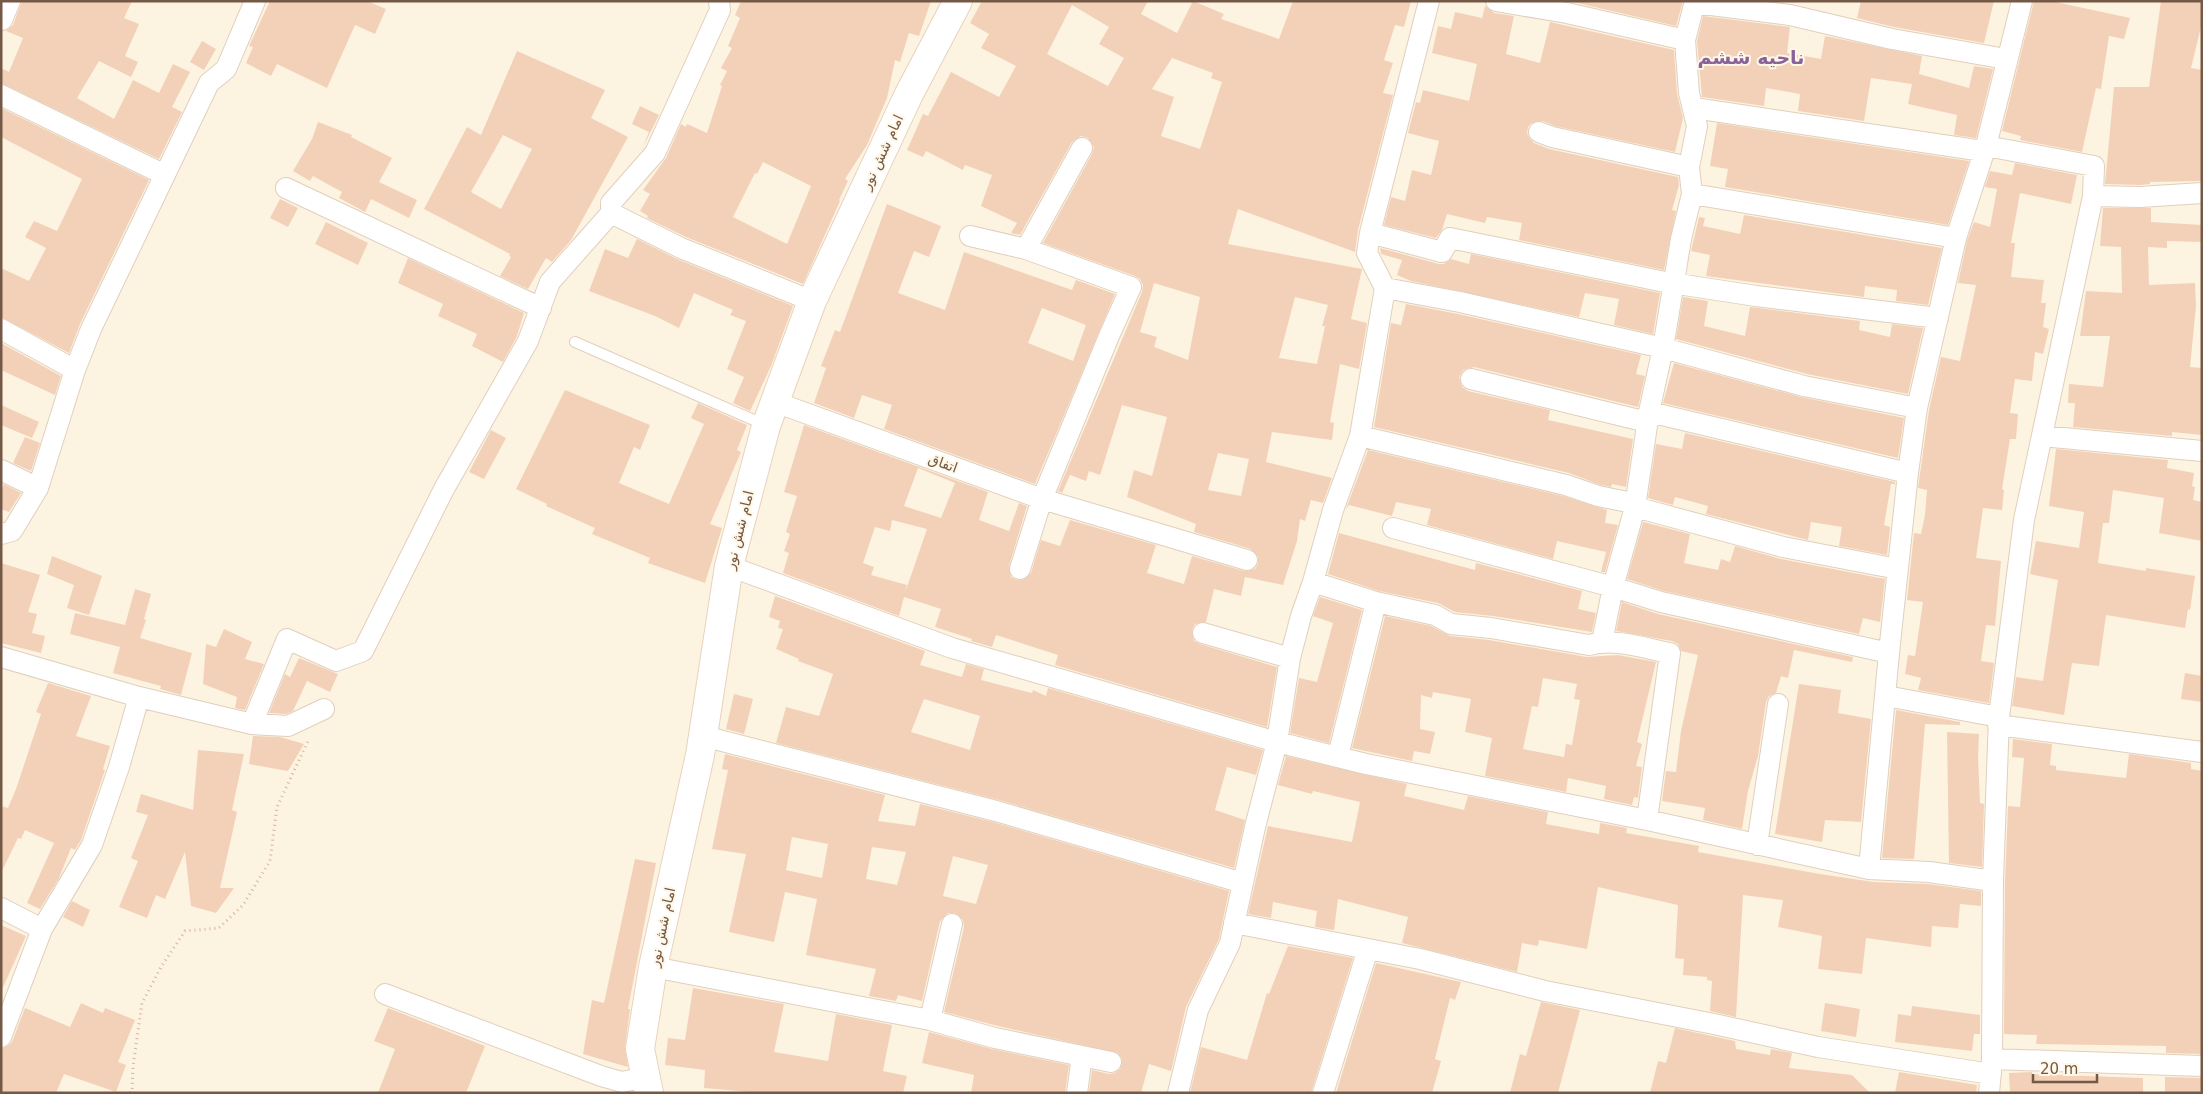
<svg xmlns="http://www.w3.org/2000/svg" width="2203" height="1094" font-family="'DejaVu Sans',Vazirmatn,sans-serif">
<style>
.building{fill:#f3d1b8;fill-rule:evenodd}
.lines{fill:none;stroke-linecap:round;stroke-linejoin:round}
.lane-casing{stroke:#e1cfbd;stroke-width:12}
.street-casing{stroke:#e1cfbd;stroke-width:22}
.secondary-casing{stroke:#e9d2bc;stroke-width:30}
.path{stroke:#d8b49b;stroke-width:3;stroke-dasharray:1 4;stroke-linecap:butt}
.lane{stroke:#fff;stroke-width:10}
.street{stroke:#fff;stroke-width:20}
.secondary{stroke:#fff;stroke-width:28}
.labels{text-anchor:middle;stroke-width:4;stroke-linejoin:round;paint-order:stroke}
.street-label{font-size:14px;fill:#755947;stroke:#fff7e8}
.district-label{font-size:19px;font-weight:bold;fill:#886299;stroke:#fff7e8}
</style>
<rect width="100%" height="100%" fill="#fdf3e1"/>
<!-- building -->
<path class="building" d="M22,1H132L124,18L139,24L125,56L138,62L131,77L99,61L77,98L114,119L133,80L159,93L173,64L190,72L172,107L182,112L159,159L1,83V68L9,72L23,38L6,31L13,25Z
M270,1H367L386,9L375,34L355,25L327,88L277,64L271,76L246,63L253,47L249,46Z
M741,1H931L919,36L909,33L900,62L895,60L887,98L867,145L845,179L848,181L839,200L840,201L803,284L686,237L647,218L648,216L640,211L650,194L643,190L666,158L681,124L686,127L687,124L707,133L722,86L720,85L727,71L721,68L732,48L728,46L740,18L735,15ZM763,162L811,186L787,244L733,217L755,173L757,174Z
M982,1H1148L1141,14L1177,33L1193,1L1224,14L1221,19L1279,39L1293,1H1411L1404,27L1395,25L1384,60L1393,63L1383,93L1393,95L1358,230L1355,252L1238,209L1228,244L1362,269L1351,319L1367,323L1359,369L1340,364L1330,422L1334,423L1332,440L1272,432L1266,462L1332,478L1323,503L1311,500L1305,521L1300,519L1297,541L1283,585L1245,577L1241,596L1214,589L1206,622L1195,624L1192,630L1194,641L1200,644L1277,667L1267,727L1055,665L1058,655L996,635L992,647L971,641L972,639L935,627L941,609L904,597L899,616L783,573L789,553L784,551L790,534L786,532L797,496L784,492L804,425L988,492L979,520L1009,531L1019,503L1027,506L1009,566L1011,577L1017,580H1023L1031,573L1041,540L1060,546L1070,520L1156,545L1147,573L1184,584L1192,556L1244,571L1255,569L1258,564V557L1251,549L1194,532L1196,524L1127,497L1134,470L1152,476L1167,417L1122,405L1100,475L1089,471L1086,481L1070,475L1062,493L1058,491L1142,292L1143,285L1140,279L1135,276L1043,243L1092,154L1094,147L1088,138L1081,136L1072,142L1020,235L1011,233L1017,223L981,206L992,175L965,165L963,170L926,151L923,157L907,150L923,114L928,116L951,72L999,97L1016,66L981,48L989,34L970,23ZM1072,5L1109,27L1099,44L1124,58L1108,86L1047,54ZM1172,58L1213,73L1211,78L1222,82L1200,149L1161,136L1174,97L1152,89ZM1154,283L1200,297L1188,360L1154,347L1157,337L1140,332ZM1295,297L1328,305L1322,326H1325L1317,364L1279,358ZM1218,453L1249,459L1241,496L1208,490ZM918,468L955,483L941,518L904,506ZM892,520L927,529L905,593L907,585L871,575L874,567L863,563L875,527L890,531Z
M1569,1H1683L1676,26Z
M1861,1H1994L1984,43L1894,27L1857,18Z
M2034,1H2051L2130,18L2124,39L2109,36L2101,89L2096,88L2082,152L2020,140L2021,136L2002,131Z
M2161,1H2202V23L2191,68L2202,70V181L2150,182V184L2140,185L2105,184L2114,87H2149Z
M1485,6L1494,13L1514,16L1506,54L1540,63L1550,22L1674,50L1677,94L1683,118L1675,152L1555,126L1543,121L1532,123L1528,127L1527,133L1530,139L1534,143L1549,149L1678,177L1679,185L1672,210L1676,211L1664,270L1519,240L1522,223L1487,217L1485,223L1447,214L1442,230L1436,238L1384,225L1391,197L1405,201L1412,170L1431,175L1439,141L1408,133L1416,102L1420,103L1423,90L1469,101L1477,64L1432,53L1438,26L1451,29L1455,12L1482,18Z
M1703,16L1790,27L1787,53L1821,59L1825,36L1922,56L1919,74L1969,88L1974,66L1993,69L1976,138L1954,135L1957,115L1908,104L1912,84L1871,78L1864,121L1798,111L1800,94L1766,88L1764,106L1702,97L1697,41Z
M202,41L216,49L204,70L190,62Z
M517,51L605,90L591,118L628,137L571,240L552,262L546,258L528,289L500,276L511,257L509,256L510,254L424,209L467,127L481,135ZM503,135L532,149L501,209L471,192Z
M640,106L659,115L642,149L649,132L632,124Z
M1,108L149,180L80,324L69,353L1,317V268L29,281L46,248L25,237L34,221L57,231L82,179L1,137Z
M318,122L352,135L351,137L392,158L379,182L417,200L409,218L371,199L365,212L339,198L342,192L313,176L310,181L293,171L312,139Z
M1717,123L1969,161L1948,225L1725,187L1728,169L1710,166Z
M2015,163L2077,175L2071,204L2020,193L2011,243H2015L2011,277L2044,280L2041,303H2046L2043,327L2049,329L2043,354L2035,352L2032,381L2015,379L2010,413L2018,414L2016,439H2010L2002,489L2004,490L2002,510L1983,508L1976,558L2001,561L1995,626L1986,625L1981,661L1994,663L1989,703L1918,690L1921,678L1905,674L1908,655L1915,656L1923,602L1907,600L1914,533L1921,534L1925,515L1927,490L1918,488L1929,410L1941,357L1960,361L1976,285L1958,283L1967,241L1974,222L1990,227L1997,189L1985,187L1990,171L2012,175Z
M280,199L298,208L288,227L270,218Z
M887,204L941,226L929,257L914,251L898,293L945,310L964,252L1072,290L1076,280L1115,294L1035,484L884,429L892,405L862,395L854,418L814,403L826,368L821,366L835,330L840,332ZM1042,308L1086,325L1073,361L1028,343Z
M2103,208H2151V222L2202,225V242L2167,241V248L2148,247L2149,285L2195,283L2196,306L2190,367L2202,368V435L2172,432V436L2073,427L2075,403H2068L2069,384L2103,387L2110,336H2080L2086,291L2122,293L2121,247L2100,246Z
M1744,215L1942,248L1928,305L1896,301L1897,290L1865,286L1864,297L1706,276L1710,255L1691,251L1699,217L1705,218L1703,226L1740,234Z
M326,222L368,243L358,265L315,244Z
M637,239L677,259L793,306L771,366L750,411L733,403L744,377L727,369L746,321L730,315L733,310L694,293L679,328L655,316L589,291L605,249L628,258Z
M1380,248L1439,264H1444L1451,259L1469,264L1471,254L1660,293L1653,334L1614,325L1619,299L1585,293L1579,317L1411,281L1397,275L1402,260L1381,254Z
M408,258L524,313L517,336L503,362L472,346L477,334L438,316L443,304L398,283Z
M1683,297L1708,301L1704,326L1745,336L1750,307L1860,321L1859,330L1890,337L1892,324L1923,328L1908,394L1807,374L1676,339Z
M1406,304L1458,314L1641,355L1636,374L1645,376L1638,407L1474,367L1463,370L1459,377L1462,387L1468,391L1550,410L1548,420L1633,439L1626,487L1612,484L1611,487L1601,485L1569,473L1374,427L1391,323L1401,325Z
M1,343L61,376L55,395L1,370Z
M1674,363L1801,397L1904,418L1898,458L1663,403Z
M565,390L650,425L640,450L634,447L619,483L669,504L704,424L691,418L698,403L747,425L737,450L741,452L710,524L722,528L705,583L648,563L650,558L592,534L595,528L546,506L547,504L516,489Z
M1,405L39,422L32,438L1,425Z
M491,430L506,438L484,479L469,472Z
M1685,433L1895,482V484H1891L1884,525L1890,527L1887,555L1839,546L1842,527L1811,522L1808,540L1706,514L1708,506L1675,497L1673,505L1648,498L1656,444L1682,449Z
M25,437L40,443L31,471L13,463Z
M2056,449L2168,460L2167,468L2194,473L2192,486L2195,487L2193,500L2202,502V541L2159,533L2164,498L2113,490L2109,523H2103L2098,563L2146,571V568L2195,576L2190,610L2188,609L2185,628L2106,615L2099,666L2072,663L2064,715L2012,706L2016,677L2043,681L2058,580L2030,574L2036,541L2079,548L2084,512L2049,506Z
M1368,450L1563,496L1607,510L1605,523L1618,525L1605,572H1601L1606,552L1557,541L1553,559L1427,525L1431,509L1396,502L1392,516L1349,505L1346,509Z
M4,484L21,493L9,512L1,509V490Z
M1643,522L1690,534L1684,563L1718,570L1721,559L1730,562L1735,546L1781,559L1885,579L1880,622L1863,618L1859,634L1664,591L1627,579Z
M1339,533L1475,570L1476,563L1582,591L1578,609L1596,613L1592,632L1493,616L1455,612L1438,603L1379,591L1328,574Z
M52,556L102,576L89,615L67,608L74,585L47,574Z
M1,563L40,575L28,612L37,614L32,633L45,636L41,653L1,643Z
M135,589L151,594L144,619L146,620L140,638L192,653L181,695L160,689L161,686L113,673L120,647L70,634L75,613L125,625Z
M775,596L925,651L920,665L962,677L966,664L984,669L981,680L1032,693L1033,690L1046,696L1048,688L1263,750L1256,775L1227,767L1215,810L1245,820L1234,868L999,800L776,743L786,707L819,716L833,674L798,661L799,659L776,649L783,629L778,628L780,621L769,617ZM924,699L980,716L970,750L911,732Z
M1320,597L1362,610L1329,743L1290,733L1299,678L1317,682L1333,623L1313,616Z
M1622,602L1658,614L1853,657L1852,662L1794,650L1788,678L1781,676L1776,693L1769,696L1766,702L1758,756L1748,791L1742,829L1703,820L1705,808L1662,801L1666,771L1676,772L1681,731L1698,655L1681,651L1678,644L1672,641L1616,631Z
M1385,616L1431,626L1450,636L1489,640L1587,657L1618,655L1656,662L1637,742L1642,744L1636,766L1642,767L1638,798L1634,797L1632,805L1604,799L1606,786L1568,778L1566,792L1485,776L1492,738L1465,732L1471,699L1433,692L1432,698L1421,695L1420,729L1435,732L1430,754L1414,751L1412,761L1352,748ZM1543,678L1577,684L1574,699L1580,700L1572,745L1566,744L1564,757L1523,749L1532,706L1538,707Z
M224,629L252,642L245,659L264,664L245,710L235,708L237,697L203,684L206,644L216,647Z
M299,658L338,674L330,692L307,681L293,711L286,714L269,713L285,674L290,677Z
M2185,673L2202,676V702L2181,699Z
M48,683L91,696L76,736L110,746L103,769L105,770L81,840L75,850L71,848L59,878L40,909L27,903L54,843L25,830L21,839L18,838L1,873V806L8,808L16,789L41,714L36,712Z
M1799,684L1841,690L1838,713L1871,719L1861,822L1825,820L1822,842L1775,834Z
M734,694L753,699L744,734L726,729Z
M1896,710L1960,722V725L1925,724L1914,859L1882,858Z
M1947,732L1979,734L1978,757L1980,803L1984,804L1982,867L1949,863Z
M253,736L280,737L304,744L288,771L249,764Z
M2013,739L2052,744L2050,765L2056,766V770L2126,778L2129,754L2191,763V769L2202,771V1054L2166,1053V1046L2036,1044L2037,1035L2004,1034L2005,881L2008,806L2020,807L2024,758L2012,757Z
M198,750L244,754L232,810L237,812L220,888H234L216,913L191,906L185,852L165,899L156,895L147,918L119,907L138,861L131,858L148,815L136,812L141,794L193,810Z
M725,754L885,795L878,821L915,826L920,804L993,822L1229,891L1219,939L1186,1007L1171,1071L1149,1064L1141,1093H1089L1092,1070L1109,1074L1115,1073L1120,1069L1122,1059L1118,1053L998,1026L944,1012L964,927L963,920L955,913H948L940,921L922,1001L898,995L896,1001L869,996L876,969L806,955L817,899L785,892L774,942L729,932L746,854L712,849L728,770L722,769ZM792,837L828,844L822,878L786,870ZM872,847L906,852L897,885L866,879ZM953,856L988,865L976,904L943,896Z
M1286,756L1407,784L1404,796L1464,810L1468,796L1548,812L1546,824L1599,834L1600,823L1627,828L1626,833L1699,846L1698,852L1820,874L1874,882L1928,884L1981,891V906L1960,904L1958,928L1932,926L1931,947L1866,938L1862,974L1818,969L1822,936L1778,927L1783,900L1743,895L1736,1017L1710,1011L1712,981L1707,980V977L1683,975L1684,959L1675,958L1678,905L1598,887L1587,949L1539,940L1538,946L1522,943L1517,972L1402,943L1408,917L1338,899L1334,930L1315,927L1317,911L1273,902L1271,918L1248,914L1268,826L1352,842L1360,802L1313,791L1312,794L1278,785Z
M635,859L656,863L628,1009H630L625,1047L628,1067L583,1054L592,1000L604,1003Z
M72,901L90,910L83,927L63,917Z
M1,925L26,936L1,992Z
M1288,946L1353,958L1311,1093H1190L1201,1047L1247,1060L1267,993L1269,994Z
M1376,963L1461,982L1455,1000L1450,998L1435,1059L1441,1061L1432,1093H1336Z
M693,988L784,1004L774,1052L828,1061L836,1014L892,1025L883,1071L907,1076L903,1093H763L704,1088L705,1070L665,1065L668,1038L685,1040Z
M1541,1002L1580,1010L1558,1093H1510L1520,1054L1526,1056Z
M81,1003L103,1013L105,1008L135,1020L118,1062L126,1065L116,1092L64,1074L56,1093H1V1049L8,1046L12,1042L25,1008L70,1027Z
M1825,1003L1860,1009L1856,1037L1821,1031Z
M1912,1006L1980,1015V1034H1974L1972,1051L1895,1042L1898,1014L1911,1016Z
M388,1008L485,1046L466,1093H378L395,1049L374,1041Z
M1675,1028L1735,1041L1736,1049L1770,1055L1771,1049L1792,1053L1789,1068L1852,1075L1870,1093H1650L1658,1061L1666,1063Z
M929,1032L992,1049L1069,1065L1065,1093H971L974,1075L922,1063Z
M1899,1072L1977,1085L1976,1093H1895Z
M2032,1072V1074L2143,1078V1093H2010L2009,1073Z
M2165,1077L2202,1078V1093H2165Z"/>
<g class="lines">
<!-- lane casing -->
<g class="lane-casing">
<path id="lane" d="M575,342L765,425"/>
</g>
<!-- street casing -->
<g class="street-casing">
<path id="street" d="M1496,1L1567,13L1685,40
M1695,3L1790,15L1892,39L2006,59
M2,20L10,1
M1,95L165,175
M1694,108L1983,151
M1539,132L1552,137L1689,167
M286,188L541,308
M1692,194L1956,238
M2093,196L2140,197L2202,193
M611,213L681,248L812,301
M1370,233L1429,1
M970,236L1026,249L1131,287L1109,336L1042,499L1247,560
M1026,249L1082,148
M1385,288L1460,302L1663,348L1804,386L1917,408
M1,329L75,370
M1471,379L1643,421L1649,412L1908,473
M775,402L1042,499L1020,569
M1360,436L1566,485L1598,496L1628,502L1635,507L1783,547L1898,569
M2042,436L2202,451
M1,470L38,488
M1393,528L1613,587L1661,602L1889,653
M1,534L12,531L38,488L75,370L91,329L209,83L226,69L255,1
M729,566L952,648L1277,742L1366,764L1647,820L1869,869L1929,872L1993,881
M1313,582L1376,602L1435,615L1451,624L1491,628L1589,645C1615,638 1644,648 1670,653L1647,820
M1203,633L1290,658
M1602,642L1613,587L1635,507L1649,412L1663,348L1681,239L1692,194L1689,167L1697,126L1689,93L1685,40L1695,1
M1,657L139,697
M1886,696L1999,717
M252,724L287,639L336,661L363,651L444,489L528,341L550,282L611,213V203L655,153L720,10L719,1
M1998,725L2202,752
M703,736L996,811L1243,883
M1338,756L1376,602
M1757,845L1778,704
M1869,869L1889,653L1908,473L1917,408L1956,238L1986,146
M1,908L42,929
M1234,923L1368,949L1323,1093
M1368,949L1420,959L1545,991L1714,1024L1818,1047L1991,1074
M653,967L930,1020L952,924
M385,994L601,1076L622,1082L646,1077
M930,1020L995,1038L1111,1062
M1,1037L42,929L92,845L119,767L139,697L252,724L288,726L324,709
M1992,1059L2202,1066
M1077,1093L1082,1056
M1178,1093L1198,1010L1230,943L1255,827L1277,742L1290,658L1301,616L1313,582L1333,510L1360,436L1385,288L1367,253L1370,233L1442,252L1450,238L1665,282L1756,296L1938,318
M1989,1093L1992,1059L1993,881L1999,717L2024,520L2093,196L2094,166L1986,146L2022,1"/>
</g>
<!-- secondary casing -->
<g class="secondary-casing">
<path id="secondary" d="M649,1093L640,1049L653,967L700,755L729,566L766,426L812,301L909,94L958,1"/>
</g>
<!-- path -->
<path class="path" d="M130,1093L132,1091L133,1066L142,1003L161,967L185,931L219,928L243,905L270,861L277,807L309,739"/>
<!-- lane -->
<use href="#lane" class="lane"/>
<!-- street -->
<use href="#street" class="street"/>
<!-- secondary -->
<use href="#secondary" class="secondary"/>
</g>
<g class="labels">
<!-- street labels -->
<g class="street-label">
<text transform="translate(882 152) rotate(-65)" y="5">امام شش نور</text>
<text transform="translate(943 463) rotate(20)" y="5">اتفاق</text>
<text transform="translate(739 530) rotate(-76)" y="5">امام شش نور</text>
<text transform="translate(662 927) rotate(-78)" y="5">امام شش نور</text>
</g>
<!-- district labels -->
<g class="district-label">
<text x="1751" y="64">ناحیه ششم</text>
</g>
</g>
<!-- border -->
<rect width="2203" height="1094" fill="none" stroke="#755947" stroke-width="5"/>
<!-- scale -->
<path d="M2033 1074v8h64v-8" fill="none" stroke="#755947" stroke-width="2.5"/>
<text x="2040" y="1074" font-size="15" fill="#755947" stroke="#fff7e8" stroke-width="4" paint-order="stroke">20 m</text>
</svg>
